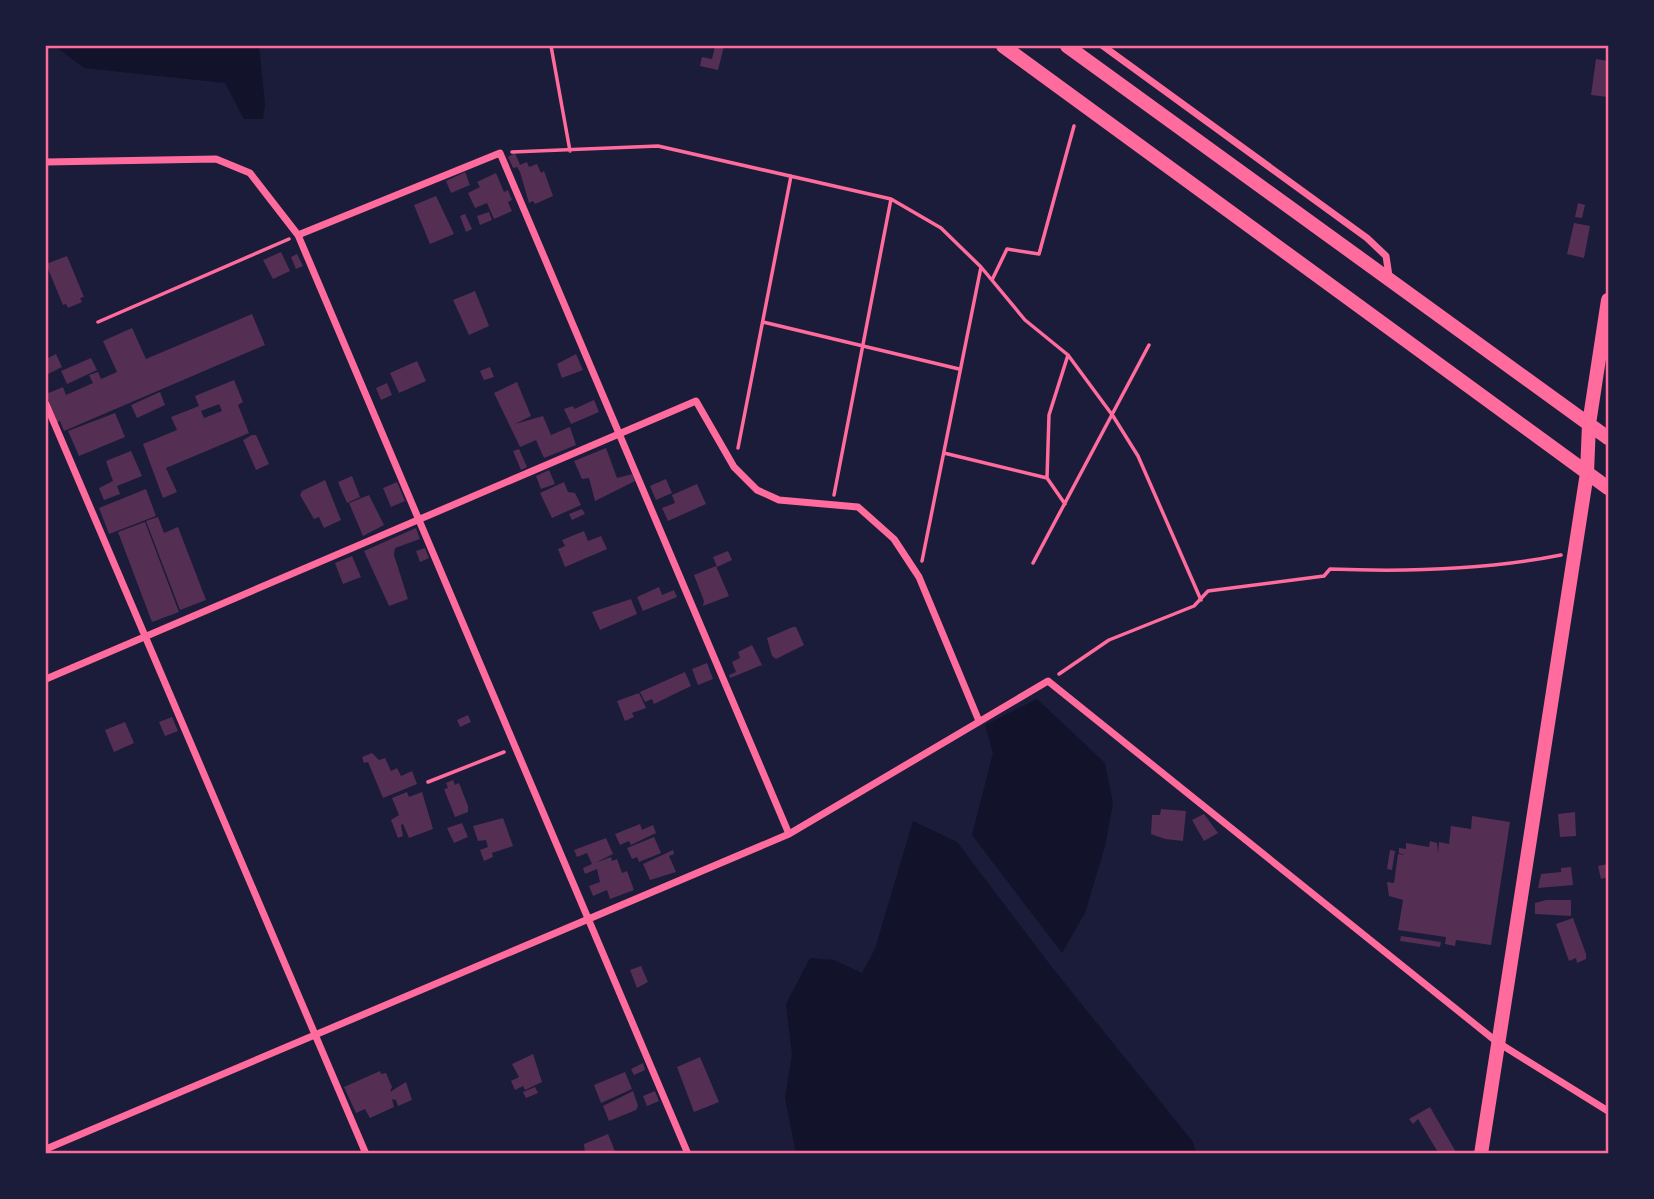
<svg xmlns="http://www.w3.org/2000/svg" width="1654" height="1199" font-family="'Varela Round',sans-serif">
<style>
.water{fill:#12122b}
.building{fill:#542f53;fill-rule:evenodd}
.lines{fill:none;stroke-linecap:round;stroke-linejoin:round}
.path{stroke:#ff6b9d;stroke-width:3.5}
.minor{stroke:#ff6b9d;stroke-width:7}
.trunk{stroke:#ff6b9d;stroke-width:14}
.neatline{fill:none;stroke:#ff6b9d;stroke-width:2.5}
</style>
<rect width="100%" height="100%" fill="#1b1b3a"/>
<!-- water -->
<path class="water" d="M55,46H259L265,104L263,119H244L225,83L84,68Z
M1037,699L1105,763L1113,803L1105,846L1085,913L1062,953L972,835L993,753L985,725Z
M913,821L957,842L1054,970L1193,1142L1196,1153H796L785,1098L792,1054L786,1004L810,958L834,960L862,973L875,949Z"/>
<!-- building -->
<path class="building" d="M715,46H724L718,70L700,66L702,57L712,59Z
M1596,59L1608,61V97L1591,95Z
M515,153L520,165L527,162L529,167L537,164L541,173L544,171L553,196L535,204L533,201L529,203L520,172L517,167L513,168L508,157Z
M465,172L470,185L451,193L446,181Z
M496,173L504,192L508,190L512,200L508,202L512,211L494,219L487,203L475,208L468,193L480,187L477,182Z
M436,196L454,234L430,244L414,205Z
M1578,203L1585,205L1582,218L1575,217Z
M489,212L492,220L480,225L477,216Z
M465,214L472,229L466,232L460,216Z
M1574,223L1590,226L1584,258L1567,254Z
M281,252L290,271L273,279L263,260Z
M297,254L303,266L296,269L291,257Z
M67,256L84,297L80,298L82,302L68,308L66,304L63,305L46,264Z
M475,291L489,326L469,335L453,300Z
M252,314L265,345L64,431L60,421L57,422L46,394L63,387L66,395L93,383L89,375L98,372L101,379L117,372L103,341L132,328L146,359Z
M56,354L62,367L46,375V359Z
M576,354L583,370L562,378L557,364Z
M91,358L97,370L67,384L61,371Z
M417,361L426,381L399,393L390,373Z
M490,367L494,377L484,380L480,371Z
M234,380L243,402L238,405L249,433L166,468L177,492L163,498L143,444L177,430L171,417L199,406L195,396ZM219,404L222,411L204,418L201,411Z
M517,382L531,416L515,424L543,416L551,435L570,427L576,445L544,458L536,440L520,447L494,393Z
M387,383L392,395L381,400L376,388Z
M160,392L165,405L137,418L131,405Z
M594,400L599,412L571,424L564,409L573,406L574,409Z
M115,413L125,437L79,456L68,431Z
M252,435H256L269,464L256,470L243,440Z
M606,448L617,478L632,474L635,481L595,501L589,478L582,479L574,461Z
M519,449L527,467L521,470L513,451Z
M131,451L142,476L117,486L120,494L104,500L99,488L113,481L106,461Z
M549,470L555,484L541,489L536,476Z
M352,476L360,497L347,503L338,482Z
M666,479L672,493L656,500L650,486Z
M325,480L341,520L324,528L319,517L314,519L300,495L302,491Z
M397,482L405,501L391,507L383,488Z
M564,482L568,492L575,493L581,505L552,518L540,493Z
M697,484L706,504L668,521L662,508L675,503L672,495Z
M146,489L156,516L109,534L99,508Z
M369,495L384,525L363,536L349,503Z
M582,509L585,514L572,520L569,514Z
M158,517L164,533L178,527L206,600L180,610L146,521Z
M145,522L179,612L152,622L118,532Z
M416,528L420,539L395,548L394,555L408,599L389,606L364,551Z
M584,531L588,541L601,536L607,549L565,567L558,549L565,546L562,540Z
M425,548L429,558L420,562L416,551Z
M728,551L732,560L717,567L713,557Z
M352,556L361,577L343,584L335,563Z
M716,566L729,596L703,606L704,601L694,575Z
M659,587L662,595L674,590L677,597L643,611L637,597Z
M631,599L637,614L600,630L592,612Z
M793,627H796L804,645L776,659L772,656L767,638Z
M752,645L762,665L730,678L729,675L736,672L732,662L740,658L738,652Z
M707,663L713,679L698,685L692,669Z
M685,672L691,686L654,704L652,699L645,702L640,692Z
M639,693L646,708L632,713L634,717L625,721L617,701Z
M468,715L471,722L460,727L457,720Z
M172,717L178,731L165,736L159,722Z
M125,722L134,743L114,752L105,730Z
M372,753L379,760L385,758L391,771L397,768L401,776L412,771L417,784L383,798L368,762L364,763L362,757Z
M453,780L455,785L459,783L468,806V812L455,817L444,789L448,788L446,783Z
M407,792L409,797L422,792L433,829L409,838L403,824L401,825L403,836L398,838L391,820L399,815L392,798Z
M1161,809L1186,811L1183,841L1165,839L1151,834L1152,815H1160Z
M1575,812L1576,836L1560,837L1558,814Z
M1204,814L1218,833L1204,841L1192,820Z
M1472,816L1510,822L1491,945L1456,940L1455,946L1445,944L1446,937L1398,930L1403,900L1389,896L1387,882L1394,883L1398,854L1405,855L1399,853V848L1406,849V843L1429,847L1430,841L1437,843L1438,853L1439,842L1449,844L1451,826L1471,829Z
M503,818L513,846L492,853L493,857L484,861L480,850L488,847L486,840L478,841L473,826Z
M462,823L468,837L454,843L447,828Z
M640,824L642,830L653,825L656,833L631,845L629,841L620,845L615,834Z
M654,837L661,853L639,862L637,857L632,859L627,848Z
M606,838L613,854L595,863L611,857L612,861L617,859L622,873L627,871L634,890L610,899L607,890L593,896L589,886L600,882L597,869L585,874L583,868L592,864L587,853L577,857L574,850Z
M673,850L674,854L669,856L676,872L650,880L643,864Z
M1390,850L1395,851L1392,870L1387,869Z
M1608,864V877L1601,879L1598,866Z
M1571,867L1573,885L1538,888L1541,874L1561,872V868Z
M1546,900H1571V916L1535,914V903Z
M1573,918L1586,954V959L1577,963L1576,958L1569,961L1556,924Z
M1401,936L1441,942L1440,947L1400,941Z
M641,966L648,982L637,988L630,970Z
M533,1054L542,1082L525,1090L523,1086L515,1090L511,1081L519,1077L512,1064Z
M700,1057L719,1102L694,1112L677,1067Z
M643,1063L645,1070L634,1075L631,1069Z
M380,1071L381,1074L386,1073L392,1087L390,1092L406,1082L412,1100L398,1106L396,1100L392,1099L394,1107L370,1118L365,1109L356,1113L344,1087Z
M625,1072L632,1089L601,1103L594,1085Z
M535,1087L538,1093L526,1098L523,1092Z
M633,1091L638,1106L636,1110L609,1121L603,1106Z
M655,1091L659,1101L647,1106L643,1096Z
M1430,1107L1457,1154H1439L1418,1119L1413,1124L1409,1119Z
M608,1134L616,1154H585L584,1144Z"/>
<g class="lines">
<!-- path -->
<path class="path" d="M551,46L570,151
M512,152L658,146L891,199L941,228L981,267L1025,320L1068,355L1113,416L1138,456L1201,600
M992,280L1007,249L1039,254L1074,126
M98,322L289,239
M763,322L959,369
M738,448L791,176
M944,453L1047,478
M834,495L891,199
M1065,504L1047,478L1049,415L1068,355
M922,561L981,267
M1033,563L1149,345
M1059,674L1109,640L1194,606L1208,591L1324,576L1330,569C1406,572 1486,570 1561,555
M428,782L504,752"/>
<!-- minor -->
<path class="minor" d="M1103,46L1367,238L1386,256L1389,276
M46,162L216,159L250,173L298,235L688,1154
M298,235L500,153L789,834
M46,404L366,1154
M46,679L696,401L734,467L757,490L779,500L858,507L894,539L919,577L979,721
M46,1149L789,834L1048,681L1497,1042L1608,1111"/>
<!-- trunk -->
<path class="trunk" d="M1003,46L1608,488
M1067,46L1608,438
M1481,1154L1587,473L1589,424L1608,300"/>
</g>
<!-- border -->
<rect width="1654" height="1199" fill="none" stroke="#1b1b3a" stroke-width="94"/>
<rect x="47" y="47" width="1560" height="1105" class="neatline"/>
</svg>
